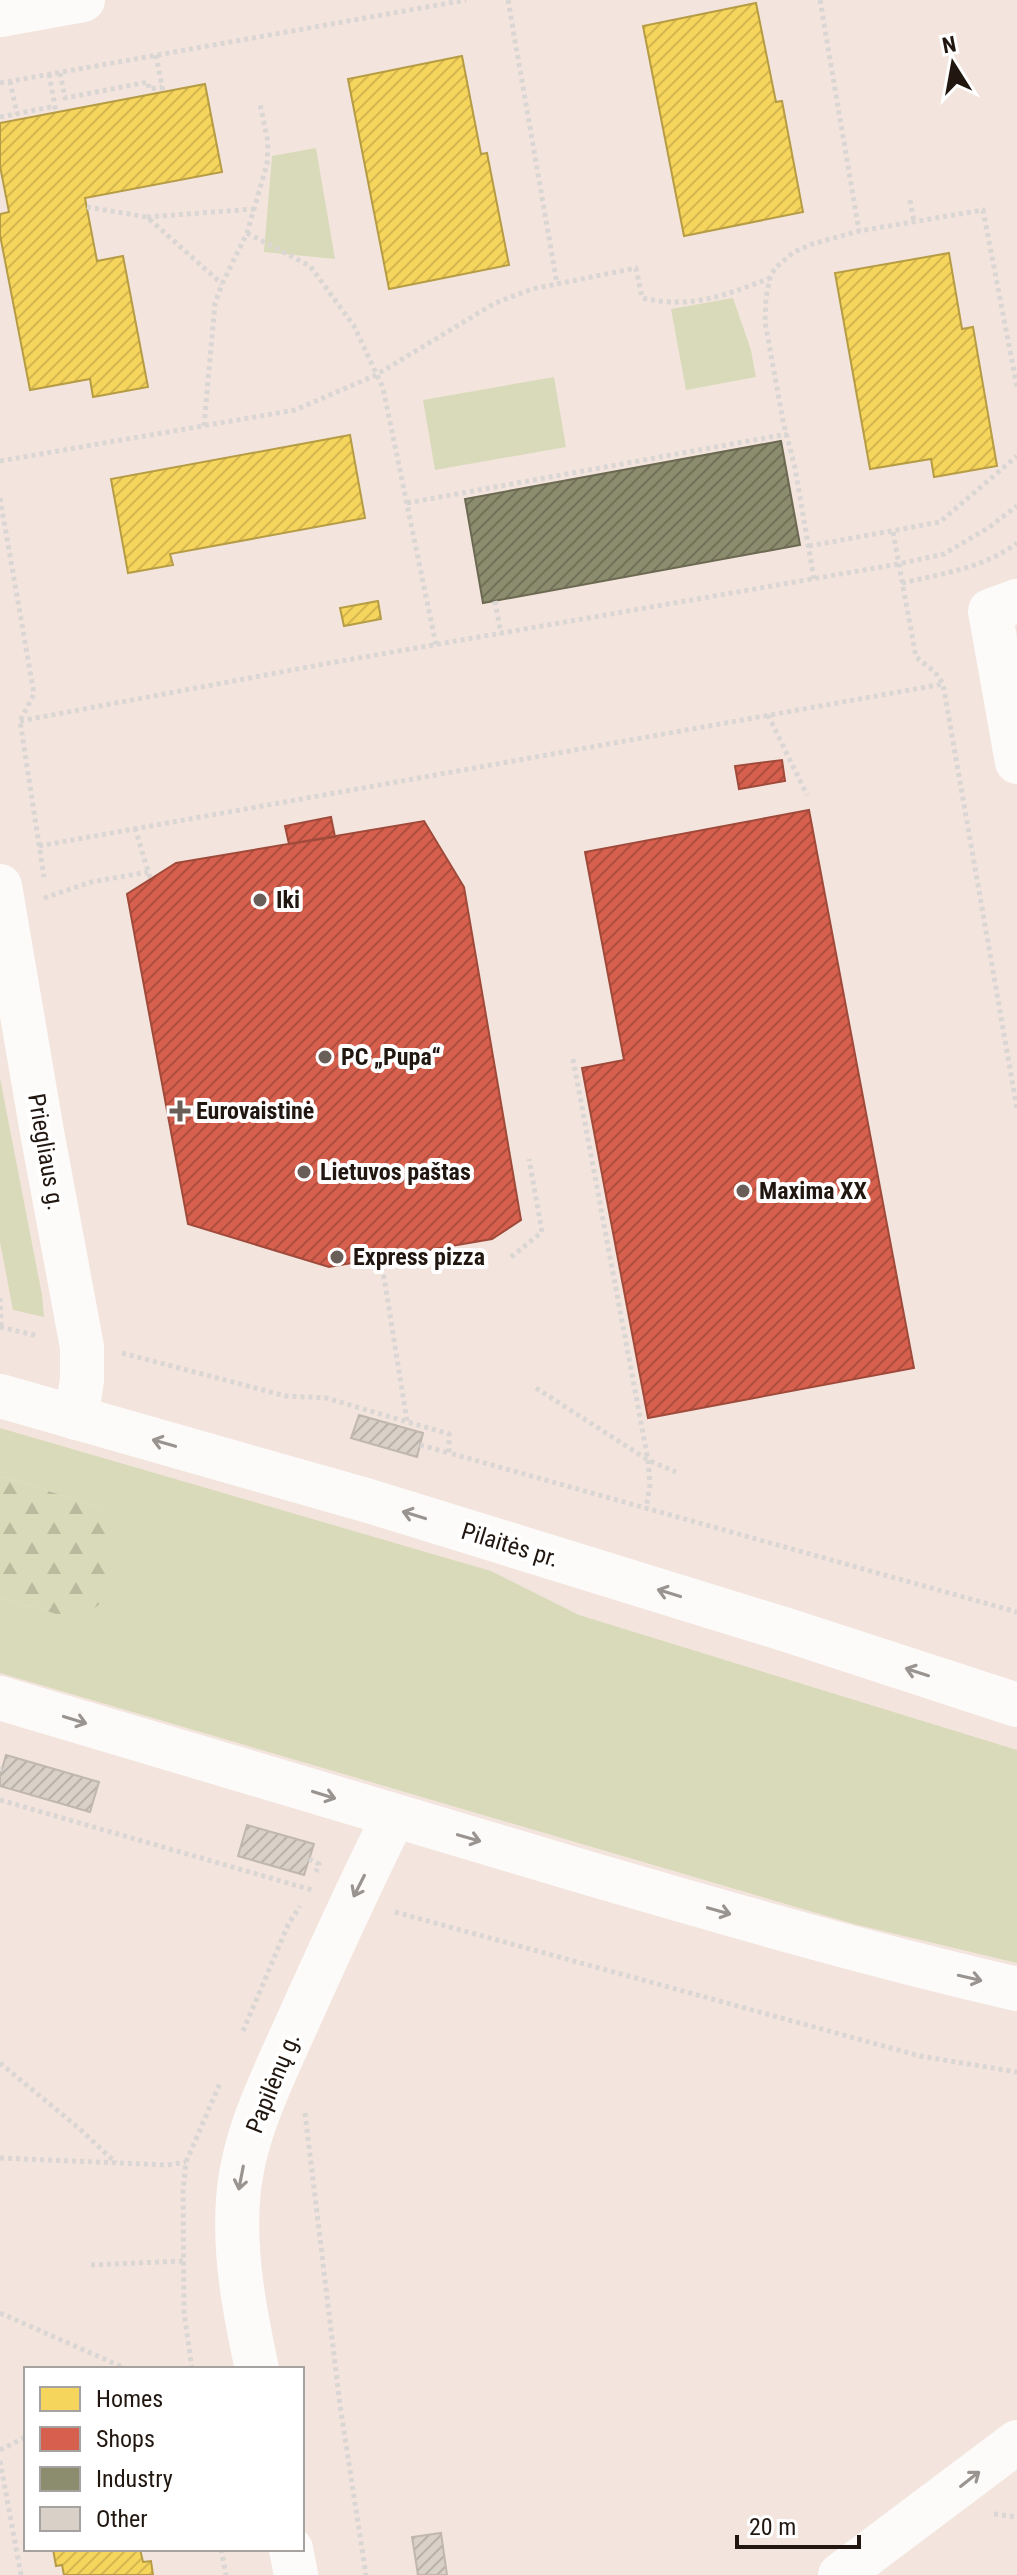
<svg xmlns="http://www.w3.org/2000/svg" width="1017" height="2575" font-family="'Roboto Condensed',sans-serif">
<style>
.green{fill:#d9daba}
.forest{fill:url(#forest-firs)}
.homes{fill:url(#homes-hatch);stroke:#b69c45;stroke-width:2}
.shops{fill:url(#shops-hatch);stroke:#a04a3b;stroke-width:2}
.industry{fill:url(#industry-hatch);stroke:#6c6952;stroke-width:2}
.building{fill:url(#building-hatch);stroke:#c0b7ae;stroke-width:2}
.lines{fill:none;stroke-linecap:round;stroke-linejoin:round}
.path{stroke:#dad6d4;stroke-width:5;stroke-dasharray:4 4;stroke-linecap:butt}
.minor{stroke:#fdfbfa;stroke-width:44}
.primary{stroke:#fdfbfa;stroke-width:44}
.oneway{stroke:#9a9491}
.poi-dot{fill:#6a5f58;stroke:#fff;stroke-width:3}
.labels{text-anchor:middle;stroke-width:8;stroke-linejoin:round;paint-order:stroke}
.poi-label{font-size:24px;font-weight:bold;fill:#211710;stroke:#fff;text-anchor:start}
.street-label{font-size:24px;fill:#211710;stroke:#fff}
</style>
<defs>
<pattern id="forest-firs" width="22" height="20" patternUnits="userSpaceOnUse" patternTransform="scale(2)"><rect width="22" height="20" fill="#d9daba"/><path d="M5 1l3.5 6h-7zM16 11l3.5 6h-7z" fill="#baba9f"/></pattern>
<pattern id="homes-hatch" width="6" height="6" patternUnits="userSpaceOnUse" patternTransform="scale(2)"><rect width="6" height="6" fill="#f6d55c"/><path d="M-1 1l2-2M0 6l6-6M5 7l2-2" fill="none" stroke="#d3b64f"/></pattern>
<pattern id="shops-hatch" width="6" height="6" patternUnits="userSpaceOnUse" patternTransform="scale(2)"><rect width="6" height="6" fill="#d6604d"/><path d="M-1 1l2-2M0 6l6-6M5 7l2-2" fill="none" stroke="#ad4e3f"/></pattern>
<pattern id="industry-hatch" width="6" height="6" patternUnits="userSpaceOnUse" patternTransform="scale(2)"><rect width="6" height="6" fill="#8c8c6e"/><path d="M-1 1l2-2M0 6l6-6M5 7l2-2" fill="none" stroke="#727159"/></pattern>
<pattern id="building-hatch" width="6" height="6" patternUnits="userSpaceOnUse" patternTransform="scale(2)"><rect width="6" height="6" fill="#d9d0c7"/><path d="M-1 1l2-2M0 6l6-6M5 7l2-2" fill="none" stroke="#bab2aa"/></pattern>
</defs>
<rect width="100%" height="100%" fill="#f3e5dd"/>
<!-- green -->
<path class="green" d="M316,148L335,259L264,252L272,156Z
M733,298L751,350L756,377L686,390L671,309Z
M554,377L566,447L435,470L423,400Z
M0,1078L42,1295L44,1317L13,1310L0,1242Z
M0,1428L491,1571L579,1615L1017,1750V1963L854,1924L0,1673V1597L56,1614L103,1508L0,1476Z"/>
<!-- forest -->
<path class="forest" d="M0,1476L103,1508L115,1537L105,1600L88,1613L56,1614L0,1597Z"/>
<!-- homes -->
<path class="homes" d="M756,3L776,102L782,101L803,212L684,236L643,26Z
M462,56L481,154L487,153L509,265L389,289L348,79Z
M205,84L222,172L85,198L97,261L123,256L148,387L93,397L90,379L30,390L0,235V214L9,212L0,166V123Z
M949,253L962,329L973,327L997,466L934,477L931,459L870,469L835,273Z
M350,435L365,518L170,554L173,565L128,573L111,479Z
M378,601L381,619L344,626L340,608Z
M53,2549H140L143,2562L151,2561L153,2575H64L62,2565L56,2566Z"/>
<!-- shops -->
<path class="shops" d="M782,760L785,781L739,789L735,766Z
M809,810L914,1368L648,1418L582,1068L624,1060L585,852Z
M331,817L335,837L289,844L285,826Z
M424,821L464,887L521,1220L492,1239L329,1267L188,1224L127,894L176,863Z"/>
<!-- industry -->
<path class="industry" d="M781,441L800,545L483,603L465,499Z"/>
<!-- building -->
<path class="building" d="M359,1415L423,1433L417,1457L351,1438Z
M6,1755L99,1782L90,1812L0,1786V1776Z
M247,1825L314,1844L304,1875L238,1856Z
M441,2533L447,2575H418L412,2537Z"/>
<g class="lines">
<!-- path -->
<path class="path" d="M508,0L557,284
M820,0L859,231
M156,55L163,92
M60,73L65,98L148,82L149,89L162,87
M49,74L56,112
M10,81L17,114
M0,83L466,0
M0,117L55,106
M910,200L914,222
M87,207L147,217L222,284
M147,217L254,209
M247,233L310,266L354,326L383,388L436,645
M204,426L215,303L222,284L247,233L267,164L268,142L260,104
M0,461L295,410L376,375L495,303L532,289L636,268L642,298C691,309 724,296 770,278
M0,498L34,694L20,721L44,877
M407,503L787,434
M893,532L916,657L935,672L943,684L1017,1109
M809,546L940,522L1017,456
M814,579L795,468L783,421L765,322L766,297L770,278L775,268L794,252L812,244L859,231L983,210L1017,387
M902,583C941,574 984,568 1017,543
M495,601L501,634
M768,715L807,795
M20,721L324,664L898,564L944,554L988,528L1017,506
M135,828L151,881
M39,846L943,684
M44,898L91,882L148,872
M573,1059L648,1460L650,1485L646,1508
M511,1257L542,1232L529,1159
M381,1259L407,1421
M0,1298L1,1327
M0,1327L38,1336
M122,1353L286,1396L326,1398L449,1434V1453L1017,1612
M536,1388L648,1460L676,1472
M420,1445L449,1453
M0,1769H2
M0,1800L312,1890
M309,1859L319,1864L316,1872
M395,1912L920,2056L1017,2072
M243,2031L288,1925L300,1906
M0,2063L81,2130L116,2163
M305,2113L340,2405L366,2575
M0,2158L167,2165L186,2162
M91,2265L183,2261
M0,2313L127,2369
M192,2369L184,2312L183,2191L186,2162L221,2081
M0,2450L26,2437
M0,2461L21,2575
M994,2514L1017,2517
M221,2549L226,2575"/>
<!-- minor -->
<path class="minor" d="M0,15L83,0
M1017,601L990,611L1017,762
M0,886L42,1132L82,1347V1380L76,1418
M257,2369C245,2313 234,2257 238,2200C242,2137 273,2077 298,2021C329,1952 360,1884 394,1816
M291,2549L296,2575
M840,2575L1017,2442"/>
<!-- primary -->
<path class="primary" d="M0,1396L369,1501L787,1630L1017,1705
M0,1698C197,1757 394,1816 591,1874C732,1915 873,1956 1017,1989"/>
</g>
<!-- one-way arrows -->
<defs><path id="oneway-shaft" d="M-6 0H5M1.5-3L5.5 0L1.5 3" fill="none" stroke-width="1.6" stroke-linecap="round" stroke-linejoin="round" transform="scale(2)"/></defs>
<g class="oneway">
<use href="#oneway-shaft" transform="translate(164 1443) rotate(-164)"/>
<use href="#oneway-shaft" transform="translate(414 1515) rotate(-163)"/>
<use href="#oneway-shaft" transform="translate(669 1593) rotate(-163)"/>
<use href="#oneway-shaft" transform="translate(917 1672) rotate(-162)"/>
<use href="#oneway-shaft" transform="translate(75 1720) rotate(17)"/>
<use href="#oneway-shaft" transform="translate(324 1795) rotate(17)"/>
<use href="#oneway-shaft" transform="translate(469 1838) rotate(16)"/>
<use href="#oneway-shaft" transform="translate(359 1886) rotate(117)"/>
<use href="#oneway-shaft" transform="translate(719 1911) rotate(16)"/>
<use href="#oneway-shaft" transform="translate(970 1978) rotate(13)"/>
<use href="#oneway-shaft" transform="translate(241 2178) rotate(101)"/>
<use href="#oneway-shaft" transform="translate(970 2479) rotate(-38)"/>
</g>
<!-- markers -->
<g class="poi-dot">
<circle cx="260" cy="900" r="8"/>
<circle cx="325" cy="1057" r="8"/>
<path d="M176 1099h8v8h8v8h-8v8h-8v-8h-8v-8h8z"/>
<circle cx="304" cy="1172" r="8"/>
<circle cx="743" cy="1191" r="8"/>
<circle cx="337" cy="1257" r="8"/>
</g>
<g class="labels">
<!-- poi labels -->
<g class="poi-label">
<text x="276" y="908">Iki</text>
<text x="341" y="1065">PC „Pupa“</text>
<text x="196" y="1119">Eurovaistinė</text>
<text x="320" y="1180">Lietuvos paštas</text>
<text x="759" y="1199">Maxima XX</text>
<text x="353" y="1265">Express pizza</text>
</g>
<!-- street labels -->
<g class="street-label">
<text transform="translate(46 1152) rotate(80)" y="8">Priegliaus g.</text>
<text transform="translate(510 1545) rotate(17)" y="8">Pilaitės pr.</text>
<text transform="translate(273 2083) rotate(-68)" y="8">Papilėnų g.</text>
</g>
</g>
<!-- legend -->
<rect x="24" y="2367" width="280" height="184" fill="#ffffff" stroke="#a6a29f" stroke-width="2"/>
<rect x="40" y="2387" width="40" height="24" fill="#f6d55c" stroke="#a6a29f" stroke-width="2"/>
<text x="96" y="2407" font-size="24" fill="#211710">Homes</text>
<rect x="40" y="2427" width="40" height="24" fill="#d6604d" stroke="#a6a29f" stroke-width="2"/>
<text x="96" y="2447" font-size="24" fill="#211710">Shops</text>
<rect x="40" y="2467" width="40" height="24" fill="#8c8c6e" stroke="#a6a29f" stroke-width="2"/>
<text x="96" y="2487" font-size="24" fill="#211710">Industry</text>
<rect x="40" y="2507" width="40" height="24" fill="#d9d0c7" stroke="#a6a29f" stroke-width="2"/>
<text x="96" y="2527" font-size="24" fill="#211710">Other</text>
<!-- north arrow -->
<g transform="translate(953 64) rotate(349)" stroke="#ffffff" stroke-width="6" paint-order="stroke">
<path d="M0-6L14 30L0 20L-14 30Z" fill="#211710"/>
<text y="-12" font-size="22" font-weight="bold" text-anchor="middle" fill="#211710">N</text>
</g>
<!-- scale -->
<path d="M737 2535v12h122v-12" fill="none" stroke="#211710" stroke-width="4"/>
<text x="749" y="2535" font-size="24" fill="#211710" stroke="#ffffff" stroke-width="6" paint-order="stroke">20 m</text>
</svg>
